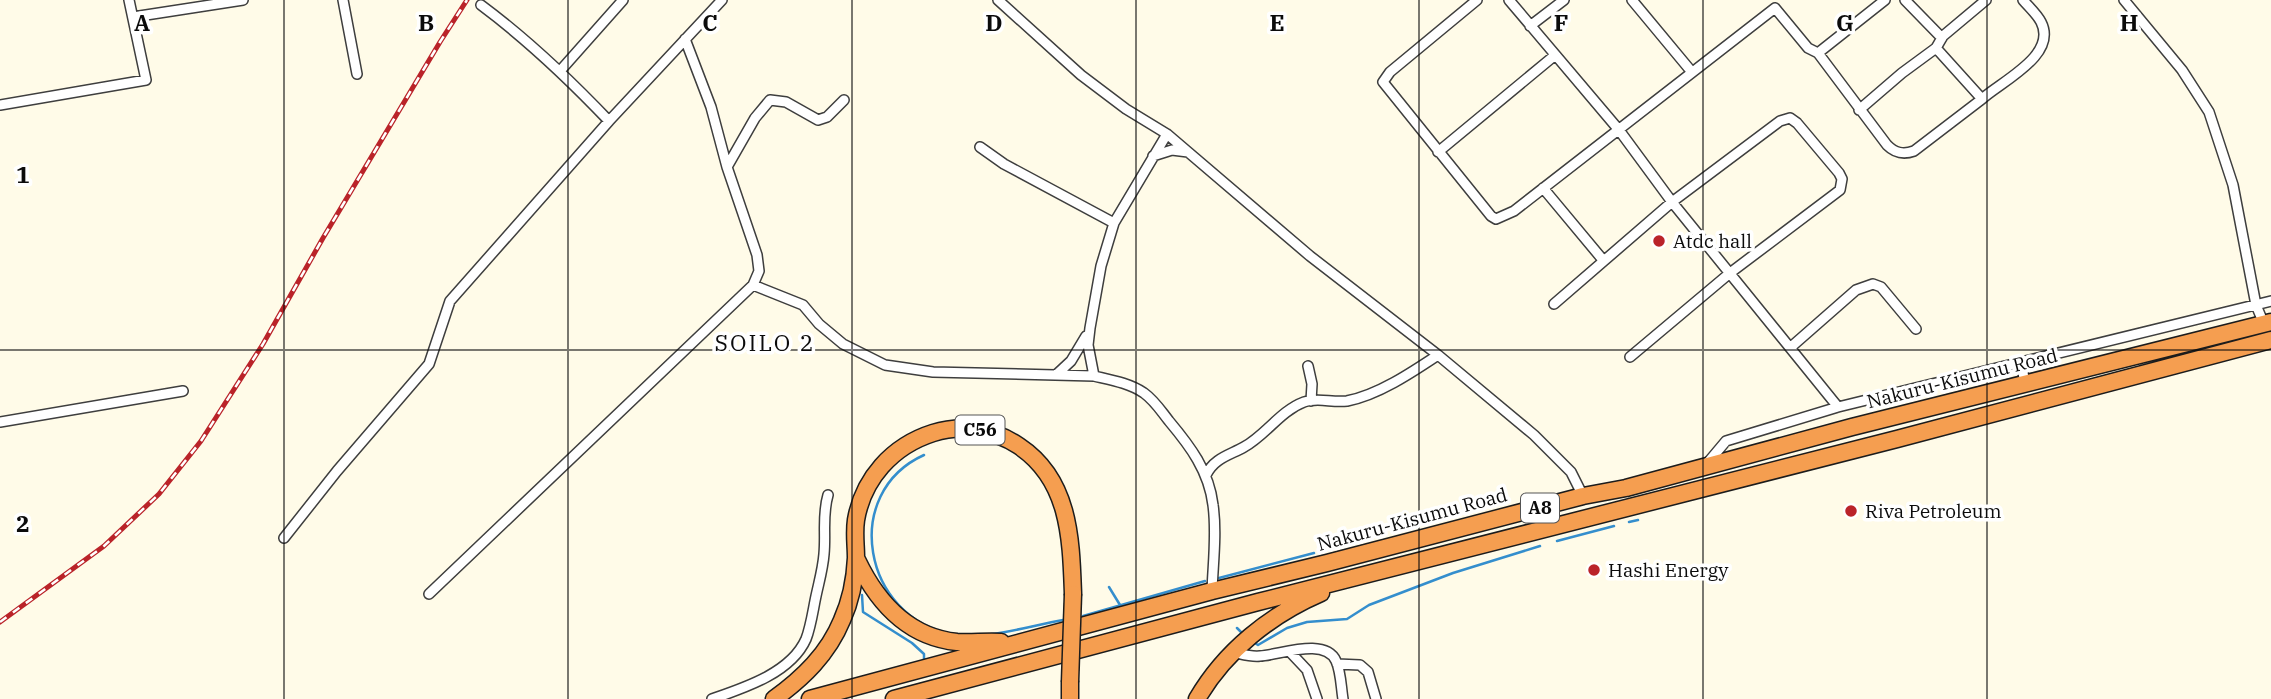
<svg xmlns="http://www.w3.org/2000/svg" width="2271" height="699" font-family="'IBM Plex Serif',serif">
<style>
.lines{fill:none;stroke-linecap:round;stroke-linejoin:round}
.stream{stroke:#348ecd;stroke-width:2.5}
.street-casing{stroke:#3e3e3e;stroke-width:12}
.highway-casing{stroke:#1c1c1c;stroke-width:19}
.street{stroke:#fff;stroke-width:9}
.highway{stroke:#f59e50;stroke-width:16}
.rail-casing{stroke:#ba2329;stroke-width:5}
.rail{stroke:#fff;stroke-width:2.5;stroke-dasharray:8;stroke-linecap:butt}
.highway-bridge-casing{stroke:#1c1c1c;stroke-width:19;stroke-linecap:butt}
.highway-bridge{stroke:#f59e50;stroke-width:16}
.grid{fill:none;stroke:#0b0b0b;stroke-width:2;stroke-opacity:0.55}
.poi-dot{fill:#ba2329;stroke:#fff;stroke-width:2.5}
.labels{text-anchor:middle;stroke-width:7;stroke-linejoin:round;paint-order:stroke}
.shield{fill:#fff;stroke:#545454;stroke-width:2}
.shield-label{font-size:18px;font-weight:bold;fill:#0b0b0b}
.poi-label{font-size:19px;fill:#0b0b0b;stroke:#fff;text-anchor:start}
.street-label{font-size:19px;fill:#0b0b0b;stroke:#fff}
.quarter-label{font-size:23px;letter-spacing:2px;fill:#0b0b0b;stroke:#fff}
.grid-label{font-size:23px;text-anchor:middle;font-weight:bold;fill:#0b0b0b;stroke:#fff;stroke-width:7;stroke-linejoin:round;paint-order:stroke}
</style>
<rect width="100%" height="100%" fill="#fffbe8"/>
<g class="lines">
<!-- stream -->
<path class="stream" d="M924,455C840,493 863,618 952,634C988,640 1028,626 1063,620
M1629,522L1638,520
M1557,541L1614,526
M1219,578L1314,553
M1109,587L1120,605
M862,595L863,612L912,643L924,654V660
M1083,616L1205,581
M1237,628L1242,633
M1253,642L1258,645L1287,628L1307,622L1347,619L1369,605L1453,573L1540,546"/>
<!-- street casing -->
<g class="street-casing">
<path id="street" d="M343,0L357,74
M998,0L1081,75L1126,109L1167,134L1310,256L1438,355L1534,435L1571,472L1583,496
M1477,0L1390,72L1383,82L1491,216L1496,219L1514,211L1775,8L1808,48L1818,53L1887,145C1895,153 1903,155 1914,151L1982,99L1936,48
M1509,0L1619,130L1672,202L1838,407
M1632,0L1691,71
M1905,0L1942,38
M2124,0L2182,70L2209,112L2233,185L2256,305L2264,324
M481,5C528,40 569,79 609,121
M133,17L243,0
M1530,26L1564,0
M1818,53L1885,0
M560,71L623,0
M1982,99C2002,81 2058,55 2041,22C2037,14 2029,7 2023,0
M0,105L146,80L129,0
M1859,110L1902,73L1936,48L1943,36L1986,0
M980,147L1004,164L1114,223
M1438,152L1554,56
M1153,156L1172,150L1188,152
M727,167L755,118L770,100L786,102L818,120L827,117L844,100
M1543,188L1603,260
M753,285L803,305L819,324L843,344L885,365L933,372L1094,376C1111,380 1129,383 1144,393C1155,401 1161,411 1169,421C1190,446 1209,471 1213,505C1217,533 1213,563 1212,591
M1554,304L1672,202L1780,121L1790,118L1797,123L1839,173L1842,179L1840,190L1730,273L1630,357
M1791,347L1856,290L1873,284L1881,287L1916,329
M2021,361L2025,384
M1308,366L1312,384L1311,401
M1056,375L1071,361L1086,336
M1094,376L1088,345L1090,328L1101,266L1114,223L1167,134
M0,422L183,391
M1705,466L1726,441L1838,407L2271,301
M1206,475C1214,458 1230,455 1244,447C1266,435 1280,411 1304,402C1318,397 1332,403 1347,401C1378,395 1411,373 1438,355
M284,538L337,471L429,364L450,301L609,121L722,0
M429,594L753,285L759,271L757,255L727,167L711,107L685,39
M1232,652C1242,654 1250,657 1260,656C1280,655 1325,637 1336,661C1341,672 1341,687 1343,699
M1290,652L1307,670L1317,699
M1337,664L1360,665L1368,672L1376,699
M712,699C744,688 791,673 806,639C811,626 813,610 816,596C819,582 823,568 824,554C826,533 822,515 828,495"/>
</g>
<!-- highway casing -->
<g class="highway-casing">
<path id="highway" d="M857,560C877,602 907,637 957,642C971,643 986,641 1001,642
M774,699C803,678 828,654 842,620C851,600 855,579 856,558C856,545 854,533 856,520C863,479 892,446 933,433C962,424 994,429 1019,446C1070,480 1071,539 1073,594
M810,699L1212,591L1327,563L1583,496L1626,488L1852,427L2271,322
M894,699L1258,602L1897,439L2271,340
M1070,699V682
M1197,699C1225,651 1270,615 1321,593"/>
</g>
<!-- street -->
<use href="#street" class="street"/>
<!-- highway -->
<use href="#highway" class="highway"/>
<!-- rail casing -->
<g class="rail-casing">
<path id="rail" d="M0,622L104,546L159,494L201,441L263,344L323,238L440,42L467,0"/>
</g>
<!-- rail -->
<use href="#rail" class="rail"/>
<!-- highway-bridge casing -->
<g class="highway-bridge-casing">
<path id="highway-bridge" d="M1070,682L1073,594"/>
</g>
<!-- highway-bridge -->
<use href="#highway-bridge" class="highway-bridge"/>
</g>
<!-- grid -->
<path class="grid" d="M284,0V699M568,0V699M852,0V699M1136,0V699M1419,0V699M1703,0V699M1987,0V699M0,350H2271"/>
<!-- markers -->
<g class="poi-dot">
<circle cx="1659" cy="241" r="7"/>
<circle cx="1851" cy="511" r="7"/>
<circle cx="1594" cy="570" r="7"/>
</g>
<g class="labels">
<!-- shield labels -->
<g class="shield">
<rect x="955.5" y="415.5" width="49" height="29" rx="5"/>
<rect x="1521" y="493.5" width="38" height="29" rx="5"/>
</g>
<g class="shield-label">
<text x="980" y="436">C56</text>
<text x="1540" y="514">A8</text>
</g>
<!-- poi labels -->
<g class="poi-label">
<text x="1673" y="248">Atdc hall</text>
<text x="1865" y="518">Riva Petroleum</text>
<text x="1608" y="577">Hashi Energy</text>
</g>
<!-- street labels -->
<g class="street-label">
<text transform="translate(1962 378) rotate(-14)" y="7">Nakuru-Kisumu Road</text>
<text transform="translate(1412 519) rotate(-15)" y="7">Nakuru-Kisumu Road</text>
</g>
<!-- quarter labels -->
<g class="quarter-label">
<text x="765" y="351">SOILO 2</text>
</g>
</g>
<g class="grid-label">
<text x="142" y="31">A</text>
<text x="426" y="31">B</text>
<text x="710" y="31">C</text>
<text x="994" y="31">D</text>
<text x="1277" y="31">E</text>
<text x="1561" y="31">F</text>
<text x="1845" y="31">G</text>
<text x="2129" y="31">H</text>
<text x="23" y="183">1</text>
<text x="23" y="532">2</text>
</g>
</svg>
